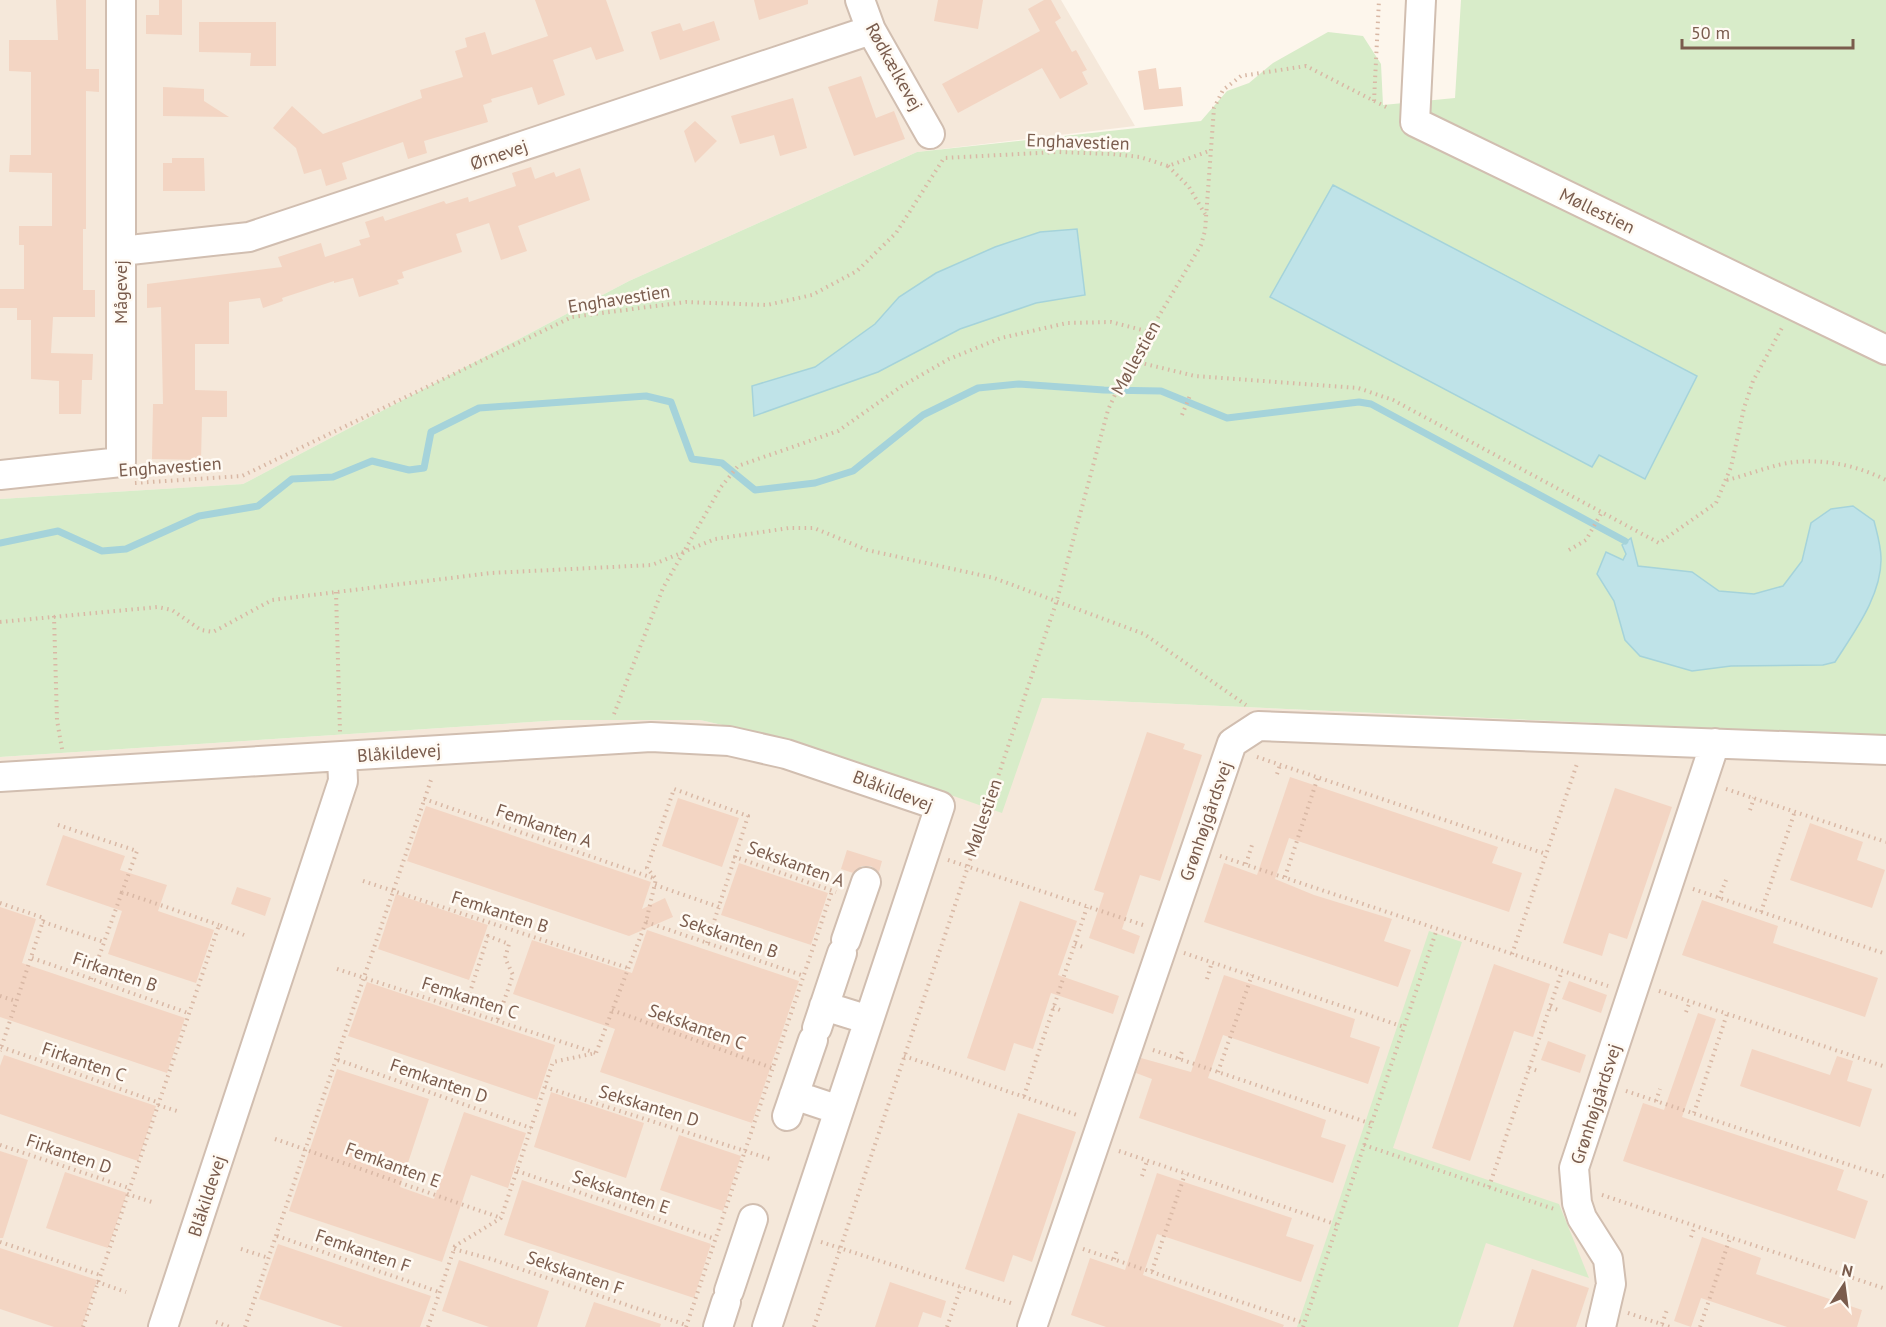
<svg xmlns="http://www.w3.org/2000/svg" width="1886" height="1327" font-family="'PT Sans',sans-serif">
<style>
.residential{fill:#f5e8da}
.green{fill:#d8ecc9}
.water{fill:#bfe3e8;stroke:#a5d3da;stroke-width:1.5}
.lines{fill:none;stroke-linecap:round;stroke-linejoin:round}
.stream{stroke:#a5d3da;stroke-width:7}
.building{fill:#f3d5c3}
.minor-casing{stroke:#d1beb0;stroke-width:32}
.path{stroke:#d9b8a5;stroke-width:4;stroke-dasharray:1.5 4.5;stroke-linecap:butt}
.minor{stroke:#fff;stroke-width:28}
.labels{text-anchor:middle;stroke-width:5;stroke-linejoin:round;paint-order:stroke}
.street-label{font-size:18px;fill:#7a5c4d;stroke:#fffaf3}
</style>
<rect width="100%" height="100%" fill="#fdf6ec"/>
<!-- residential -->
<path class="residential" d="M0,0H1061L1135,126L917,152L629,281L243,484L0,499Z
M1042,698L1886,736V1327H0V757L562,720H700L799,742Z"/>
<!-- green -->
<path class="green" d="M1461,0H1886V736L1042,698L1002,813L799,742L700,720H562L0,757V499L243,484L629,281L917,152L1201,121L1227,91L1249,83L1273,63L1328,32L1363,36L1381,64L1383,105L1455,98Z
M1429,931L1462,942L1393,1148L1559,1204L1589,1278L1486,1243L1458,1327H1297Z"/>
<!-- water -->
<path class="water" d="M1333,185L1697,376L1645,479L1599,455L1592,467L1270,297Z
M1077,229L1085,295L1036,303L960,329L878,372L754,416L752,386L815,367L875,324L899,297L936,273L995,247L1040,232Z
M1853,506L1874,521C1877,533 1881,546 1881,558C1882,595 1854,632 1835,662L1823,665L1731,666L1692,671L1640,656L1625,640L1614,601L1597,574L1606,552L1623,560L1626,554L1622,545L1631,538L1638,566L1692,572L1719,591L1754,594L1783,586L1802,561L1811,523L1831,509Z"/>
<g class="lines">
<!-- stream -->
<path class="stream" d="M0,543L58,531L102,551L126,549L199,516L258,506L292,479L333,477L372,461L409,470L424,468L431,432L479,408L646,396L671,402L692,459L722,463L755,490L815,483L853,471L923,415L978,388L1019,384L1104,390L1161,391L1227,418L1359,402L1371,404L1625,541"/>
</g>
<!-- building -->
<path class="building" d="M56,0H86V69H99V92L86,91V229H83V290H95V317H53L51,353L93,354L92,380H82L81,414H59V381L31,379V320H17V308H0V289H24V245H19V226H52V173L9,172L10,155H31V72L9,71V40H58Z
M159,0H182V35L146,34V15H159Z
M535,0H606L624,51L596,60L591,47L553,60L565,95L538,105L532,87L491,99L492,102L483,105L488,122L424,141L427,153L408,159L403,142L342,163L347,179L326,186L321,169L304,174L296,148L273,128L292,106L323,134L422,98L420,90L463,77L455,51L467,47L465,38L485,32L492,55L548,36Z
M754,0H808V4L759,20Z
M938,0H983L978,29L934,21Z
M1044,0H1051L1061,18L1055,22L1072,52L1076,50L1087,70L1082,72L1088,84L1060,99L1042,68L958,113L942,84L1040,31L1028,9Z
M714,21L720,40L660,60L651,32L680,23L683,31Z
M199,22H276V66H250L251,53L199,52Z
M1156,68L1159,89L1181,87L1183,106L1144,110L1138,71Z
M861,76L876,118L894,111L905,139L854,156L828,87Z
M163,87L204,89V101L229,117L163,116Z
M793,98L807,148L780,156L774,135L740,144L731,116Z
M695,121L717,141L695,163L684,131Z
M172,158H204L205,191H163V163H172Z
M531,167L535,179L554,172L556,177L580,168L590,200L518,226L527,251L501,260L489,223L456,234L462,252L402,272L404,278L397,280L399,284L359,297L353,278L334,283V281L282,298L283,301L263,308L260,298L229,302V344H195V390L227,391V417H202L201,460L152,459L153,404H163L161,307L147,308V284L282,267L278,257L321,243L325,257L361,245L359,240L370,237L365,222L383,216L385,221L444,201L446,204L468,197L469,202L516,186L512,173Z
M1147,732L1185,744L1183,749L1202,755L1160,881L1140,875L1122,929L1140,936L1134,954L1089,938L1104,893L1094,890Z
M1290,777L1498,847L1492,863L1522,873L1509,912L1289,838L1275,879L1314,895L1392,919L1384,941L1411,950L1398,987L1204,922L1224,863L1257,875Z
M1615,788L1672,807L1627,939L1609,933L1602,956L1563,943Z
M678,798L739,818L722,867L662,846Z
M426,806L651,882L642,909L665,898L673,917L629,936L407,861Z
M1810,823L1863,842L1857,860L1885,870L1872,908L1790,880Z
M63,835L125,856L120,870L167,885L158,911L214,930L196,983L108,954L122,911L46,885Z
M847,850L882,861L879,872L871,866H862L853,873L841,869Z
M739,863L828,893L811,945L721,915Z
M237,887L271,898L265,916L231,904Z
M396,894L488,925L469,980L378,949Z
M1702,900L1778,926L1773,943L1878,978L1865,1017L1682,955Z
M1020,901L1077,921L1058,975L1119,996L1113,1014L1051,993L1033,1049L1014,1043L1005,1071L967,1058Z
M0,907L36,919L22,963L185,1018L167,1073L0,1017Z
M647,930L799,981L752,1123L600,1072L615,1029L513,994L532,940L632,973Z
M1494,964L1550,984L1533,1037L1514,1031L1470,1161L1432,1148Z
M1224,975L1355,1019L1350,1037L1380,1047L1368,1084L1223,1035L1208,1078L1326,1120L1321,1137L1346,1145L1333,1183L1139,1118L1152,1079L1136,1073L1141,1058L1191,1072Z
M1569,981L1607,995L1601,1013L1562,999Z
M367,982L555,1045L537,1100L348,1036Z
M1698,1013L1716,1019L1682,1117L1844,1170L1837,1190L1868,1201L1855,1239L1623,1161L1643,1103L1664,1110Z
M1548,1041L1586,1055L1580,1073L1541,1060Z
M1752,1049L1830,1075L1837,1056L1853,1061L1847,1081L1872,1089L1860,1127L1740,1086Z
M4,1055L156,1106L138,1161L0,1114V1066Z
M337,1069L429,1099L400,1187L434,1199L464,1112L526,1133L508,1188L471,1175L442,1262L289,1211Z
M551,1092L644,1123L626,1178L534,1147Z
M1018,1113L1076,1132L1032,1262L1013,1255L1004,1282L965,1269Z
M679,1135L741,1156L723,1211L660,1190Z
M0,1151L28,1160L3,1238H0Z
M65,1172L127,1193L108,1248L46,1228Z
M1157,1173L1292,1218L1286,1236L1314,1245L1301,1282L1157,1234L1143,1275L1284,1325L1283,1327H1106L1071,1315L1090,1258L1125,1270Z
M522,1180L711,1244L694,1298L504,1235Z
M1702,1237L1761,1258L1756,1274L1862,1310L1857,1327H1787L1701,1298L1691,1327L1674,1321Z
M278,1244L431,1296L420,1327H343L259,1299Z
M0,1248L97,1280L82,1327H54L0,1309Z
M459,1260L549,1291L537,1327H489L442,1311Z
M1532,1269L1589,1288L1576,1327H1513Z
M890,1282L946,1301L941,1318L923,1312L918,1327H875Z
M594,1302L661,1324L660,1327H585Z"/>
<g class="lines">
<!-- minor casing -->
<g class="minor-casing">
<path id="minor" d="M860,0L871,30L930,134
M1421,0L1415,122L1886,350
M121,251L249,237L871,30
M0,475L121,462V0
M0,777L651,737L729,741L786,754L940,806L767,1327
M846,940L866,882
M824,1006L869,1020
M817,1028L842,953
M794,1095L839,1110
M787,1116L813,1040
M729,1291L753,1219
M163,1327L343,781L342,756
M718,1327L726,1302
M1032,1327L1232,743L1258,726L1886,750
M1601,1327L1611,1284L1608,1259L1582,1218L1577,1203L1574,1168L1715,743"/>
</g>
<!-- path -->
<path class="path" d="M1374,101L1379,0
M1168,166L1189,187L1205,214
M1133,361L1195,376L1358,388L1393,400L1659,543L1716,503L1731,467L1744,408L1753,381L1783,326
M1182,415L1191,393
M1727,480C1748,475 1774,464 1795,462C1827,459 1858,466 1886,480
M135,483L242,476L572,317L686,302L767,305L812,295L857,271L896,233L944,158L1057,152L1112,154L1140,157L1168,166L1209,151
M1569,550L1586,540L1602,512
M336,592L340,732
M54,616L57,720L62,749
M0,622L158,607L172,610L201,630L213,632L272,600L491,573L652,565L715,539L789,528H814L867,550L994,578L1144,634L1246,705
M614,714L663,588L721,487L738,466L838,431L902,386L949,359L1001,338L1067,323L1111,322L1150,332
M1257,757L1546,854
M1277,774L1280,765
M1726,789L1886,842
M424,799L656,879
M1750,810L1754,798
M58,825L137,851L122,892L219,925
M1220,856L1608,986
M948,860L1143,925
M1246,864L1252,845
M1285,877L1318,777
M363,881L628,968
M655,885L719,907
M1693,889L1886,954
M1719,898L1726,880
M0,903L44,918L0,1051
M1761,912L1795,811
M43,922L104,942
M646,922L804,976
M707,943L735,857
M1075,944L1086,948
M1184,953L1404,1027
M1512,954L1578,761
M32,958L188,1013
M337,969L596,1053
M91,979L122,892
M1207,979L1212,962
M1659,991L1886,1067
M0,996L16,1001
M1053,1007L1062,1011
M1550,1007L1561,1011
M612,1010L772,1068
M464,1011L488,936L509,944L505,958L513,975L497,1021
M1686,1012L1690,1001
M1,1047L157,1102
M1153,1050L1372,1124
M904,1056L1080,1116
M1179,1059L1183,1049
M338,1060L531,1128
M1529,1068L1538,1071
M1218,1072L1252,975
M545,1087L770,1159
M1626,1091L1886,1177
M1024,1096L1087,907
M1656,1101L1660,1089
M158,1105L180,1112
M1694,1113L1727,1014
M275,1139L501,1218
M0,1145L129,1188
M1364,1145L1554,1209
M1119,1151L1338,1225
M517,1171L715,1239
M1142,1176L1147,1161
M1489,1187L1562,971
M127,1194L152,1202
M1602,1195L1886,1289
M277,1236L439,1292
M1691,1237L1695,1226
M0,1242L100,1275
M821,1242L1014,1304
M241,1249L269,1258
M454,1249L491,1259L686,1325
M1083,1249L1304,1323
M1114,1259L1117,1250
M1152,1271L1185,1174
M97,1282L126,1292
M1628,1313L1670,1327
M216,1322L230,1327
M1662,1324L1668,1307
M83,1327L219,925L244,935
M245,1327L432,777
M428,1327L455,1246L501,1218L553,1062L596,1053L646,922L656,879L647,868L674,789L748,816L735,857L836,892
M686,1327L832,891
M814,1327L1057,600L1108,410L1124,375L1201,245L1205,231L1214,108L1223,90L1241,76L1306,66L1390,109
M947,1327L961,1287
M1303,1327L1437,929
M1700,1327L1730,1238"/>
<!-- minor -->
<use href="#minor" class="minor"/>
</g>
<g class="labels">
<!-- street labels -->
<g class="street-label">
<text transform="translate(894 67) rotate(61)" y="6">Rødkælkevej</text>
<text transform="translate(1078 142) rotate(2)" y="6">Enghavestien</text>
<text transform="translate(499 155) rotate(-19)" y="6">Ørnevej</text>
<text transform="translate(1597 211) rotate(26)" y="6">Møllestien</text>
<text transform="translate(121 292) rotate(-90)" y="6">Mågevej</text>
<text transform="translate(619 299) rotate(-9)" y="6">Enghavestien</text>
<text transform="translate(1136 358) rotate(-61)" y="6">Møllestien</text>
<text transform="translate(170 467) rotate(-4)" y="6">Enghavestien</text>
<text transform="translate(399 753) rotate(-4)" y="6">Blåkildevej</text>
<text transform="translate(893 791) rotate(21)" y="6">Blåkildevej</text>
<text transform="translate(983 818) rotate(-71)" y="6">Møllestien</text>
<text transform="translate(1206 821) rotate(-71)" y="6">Grønhøjgårdsvej</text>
<text transform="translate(544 826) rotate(19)" y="6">Femkanten A</text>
<text transform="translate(796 864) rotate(20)" y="6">Sekskanten A</text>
<text transform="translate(500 912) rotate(18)" y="6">Femkanten B</text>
<text transform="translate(729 936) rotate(19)" y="6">Sekskanten B</text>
<text transform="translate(115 972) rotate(19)" y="6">Firkanten B</text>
<text transform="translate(470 998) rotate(18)" y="6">Femkanten C</text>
<text transform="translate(697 1027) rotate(20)" y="6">Sekskanten C</text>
<text transform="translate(84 1062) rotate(19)" y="6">Firkanten C</text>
<text transform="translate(439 1081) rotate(19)" y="6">Femkanten D</text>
<text transform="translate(1596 1104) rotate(-72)" y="6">Grønhøjgårdsvej</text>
<text transform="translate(649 1106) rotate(17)" y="6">Sekskanten D</text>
<text transform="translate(69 1154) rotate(19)" y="6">Firkanten D</text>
<text transform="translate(393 1165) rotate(20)" y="6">Femkanten E</text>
<text transform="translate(621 1192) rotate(19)" y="6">Sekskanten E</text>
<text transform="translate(207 1196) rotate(-72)" y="6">Blåkildevej</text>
<text transform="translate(363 1251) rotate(19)" y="6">Femkanten F</text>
<text transform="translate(575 1273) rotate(19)" y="6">Sekskanten F</text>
</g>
</g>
<!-- north arrow -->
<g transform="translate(1844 1285) rotate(13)" stroke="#fffaf3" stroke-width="4.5" paint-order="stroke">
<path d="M0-4.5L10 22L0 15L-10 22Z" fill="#7a5c4d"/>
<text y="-9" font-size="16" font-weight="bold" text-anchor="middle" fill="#7a5c4d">N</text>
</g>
<!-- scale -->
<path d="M1682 39v9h171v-9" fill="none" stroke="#7a5c4d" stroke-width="3"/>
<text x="1691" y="39" font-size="18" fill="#7a5c4d" stroke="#fffaf3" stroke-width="4.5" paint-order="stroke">50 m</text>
</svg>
